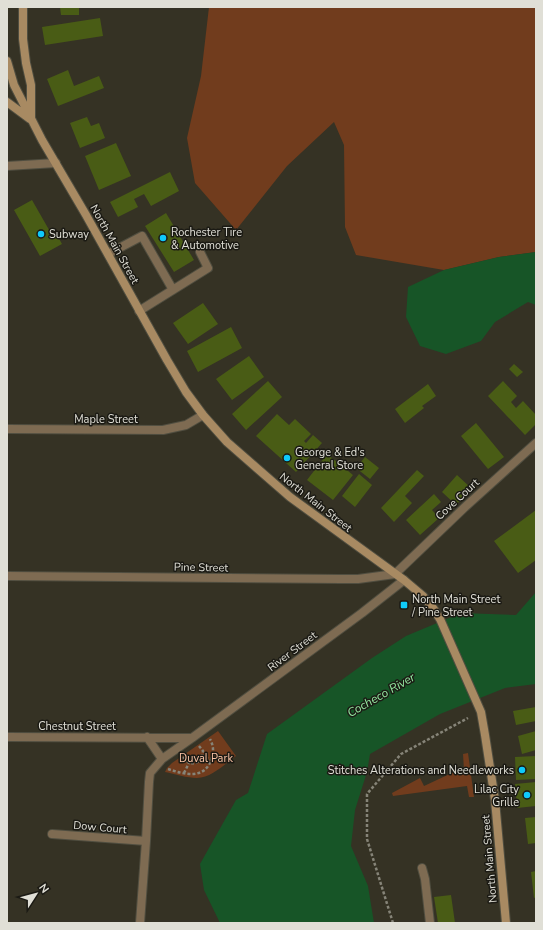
<svg xmlns="http://www.w3.org/2000/svg" width="543" height="930" font-family="'Nunito Sans',sans-serif">
<style>
.green{fill:#713c1d}
.water{fill:#175527}
.building{fill:#495c15}
.lines{fill:none;stroke-linecap:round;stroke-linejoin:round}
.service-casing{stroke:#504e40;stroke-width:10}
.minor-casing{stroke:#504e40;stroke-width:10}
.secondary-casing{stroke:#504e40;stroke-width:10}
.path{stroke:#868478;stroke-width:2.5;stroke-dasharray:3 2;stroke-linecap:butt}
.service{stroke:#7e6b52;stroke-width:8}
.minor{stroke:#7e6b52;stroke-width:8}
.secondary{stroke:#a88a62;stroke-width:8}
.poi-dot{fill:#0fcafa;stroke:#1b1a14;stroke-width:1.5}
.labels{text-anchor:middle;stroke-width:3;stroke-linejoin:round;paint-order:stroke}
.poi-label{font-size:11px;fill:#e0dfd6;stroke:#1b1a14;text-anchor:start}
.street-label{font-size:11px;fill:#e0dfd6;stroke:#1b1a14}
.park-label{font-size:11px;fill:#fcc3a5;stroke:#1b1a14}
.water-label{font-size:12px;font-style:italic;fill:#94e8a1;stroke:#1b1a14}
</style>
<rect width="100%" height="100%" fill="#353224"/>
<!-- green -->
<path class="green" d="M209,7H536V252L499,257L444,270L356,255L345,227L344,145L334,122L287,166L236,230L195,183L187,138L201,76Z
M218,731L236,756C225,764 211,778 197,778C187,778 175,774 165,772L167,768L172,763Z
M468,753L474,797H469L467,786L393,796L392,793L420,778L424,786L454,772L456,775L464,770L463,754Z"/>
<!-- water -->
<path class="water" d="M536,252V305L528,302L495,322L481,341L446,354L420,346L406,317L408,287L444,270L499,257Z
M536,592V684L505,688L440,714L370,754L367,772L355,810L351,846L368,886L374,923H220L204,890L200,864L236,800L248,793L267,734L372,658L406,636L461,613L516,615Z"/>
<!-- building -->
<path class="building" d="M60,7H79V15H61Z
M100,18L103,36L45,45L42,27Z
M68,70L74,86L99,76L104,88L58,106L47,79Z
M87,117L91,126L99,123L105,138L80,148L70,123Z
M116,143L131,176L99,190L85,156Z
M170,172L179,191L151,206L144,194L134,199L138,207L118,217L110,202Z
M32,200L52,235L56,233L62,244L40,256L14,210Z
M166,213L194,260L174,272L145,226Z
M203,303L218,324L188,344L173,323Z
M231,327L242,348L198,372L187,351Z
M249,356L264,377L232,400L216,379Z
M514,364L523,372L517,377L509,369Z
M268,381L282,397L246,430L232,414Z
M503,381L517,396L511,402L516,408L523,401L536,415V424L525,435L488,396Z
M428,384L436,396L422,406L424,408L405,423L395,409Z
M277,414L289,425L295,419L311,434L304,441L306,443L313,435L322,443L296,472L256,436Z
M476,423L504,457L488,469L461,436Z
M327,454L353,475L333,500L307,480Z
M365,457L379,468L370,479L356,468Z
M417,470L424,476L405,496L412,503L394,522L381,508Z
M359,474L372,485L355,507L342,496Z
M457,475L471,488L456,505L442,492Z
M434,494L441,502L432,510L439,518L420,535L406,520Z
M536,510V560L518,573L494,541Z
M536,707V721L516,725L513,711Z
M536,731V750L522,754L518,736Z
M536,756V779L516,780L515,757Z
M536,782V806L517,808L515,784Z
M536,817V843L528,844L525,818Z
M536,871V897L534,898L531,872Z
M451,895L455,923H438L434,897Z"/>
<g class="lines">
<!-- service casing -->
<g class="service-casing">
<path id="service" d="M108,254L142,236L173,290
M139,311L208,268L200,252
M422,868L425,879L430,923"/>
</g>
<!-- minor casing -->
<g class="minor-casing">
<path id="minor" d="M7,166L56,163
M7,429L163,430L186,425L203,415
M7,576L341,579H358L395,574L465,507L536,443
M7,737L192,738L362,613L404,580
M162,759L192,738
M52,834L146,841
M140,923L146,841L149,782L150,773L162,759L147,737"/>
</g>
<!-- secondary casing -->
<g class="secondary-casing">
<path id="secondary" d="M23,7V39L26,63L31,85V117
M7,61L14,85L42,140L86,215L167,360L186,392L203,415L227,442L290,497L404,580L423,596L433,608L440,619L481,712L485,735L495,800L506,923
M7,102L30,119"/>
</g>
<!-- path -->
<path class="path" d="M199,746L203,751L202,756L211,760
M183,757C189,765 198,766 202,756
M168,769C186,775 206,780 212,757C214,750 213,745 210,739
M184,773L189,763
M393,923L367,839V794L401,754L468,718"/>
<!-- service -->
<use href="#service" class="service"/>
<!-- minor -->
<use href="#minor" class="minor"/>
<!-- secondary -->
<use href="#secondary" class="secondary"/>
</g>
<!-- markers -->
<g class="poi-dot">
<circle cx="41" cy="234" r="4"/>
<circle cx="163" cy="238" r="4"/>
<circle cx="287" cy="458" r="4"/>
<rect x="400" y="601" width="8" height="8" rx="2"/>
<circle cx="522" cy="770" r="4"/>
<circle cx="527" cy="795" r="4"/>
</g>
<g class="labels">
<!-- poi labels -->
<g class="poi-label">
<text x="171" y="236">Rochester Tire<tspan x="171" dy="13">&amp; Automotive</tspan></text>
<text x="49" y="238">Subway</text>
<text x="295" y="456">George &amp; Ed's<tspan x="295" dy="13">General Store</tspan></text>
<text x="412" y="603">North Main Street<tspan x="412" dy="13">/ Pine Street</tspan></text>
<text x="514" y="774" text-anchor="end">Stitches Alterations and Needleworks</text>
<text x="519" y="793" text-anchor="end">Lilac City<tspan x="519" dy="13">Grille</tspan></text>
</g>
<!-- street labels -->
<g class="street-label">
<text transform="translate(115 244) rotate(61)" y="4">North Main Street</text>
<text x="106" y="423">Maple Street</text>
<text transform="translate(457 499) rotate(-43)" y="4">Cove Court</text>
<text transform="translate(316 502) rotate(38)" y="4">North Main Street</text>
<text transform="translate(201 567) rotate(1)" y="4">Pine Street</text>
<text transform="translate(292 651) rotate(-37)" y="4">River Street</text>
<text x="77" y="730">Chestnut Street</text>
<text transform="translate(100 827) rotate(5)" y="4">Dow Court</text>
<text transform="translate(489 859) rotate(-95)" y="4">North Main Street</text>
</g>
<!-- park labels -->
<g class="park-label">
<text x="206" y="762">Duval Park</text>
</g>
<!-- water labels -->
<g class="water-label">
<text transform="translate(381 695) rotate(-30)" y="4">Cocheco River</text>
</g>
</g>
<!-- border -->
<rect width="543" height="930" fill="none" stroke="#e0dfd6" stroke-width="16"/>
<!-- north arrow -->
<g transform="translate(36 894) rotate(54)" stroke="#1b1a14" stroke-width="3" paint-order="stroke">
<path d="M0-3L7 15L0 10L-7 15Z" fill="#e0dfd6"/>
<text y="-6" font-size="11" font-weight="bold" text-anchor="middle" fill="#e0dfd6">N</text>
</g>
</svg>
